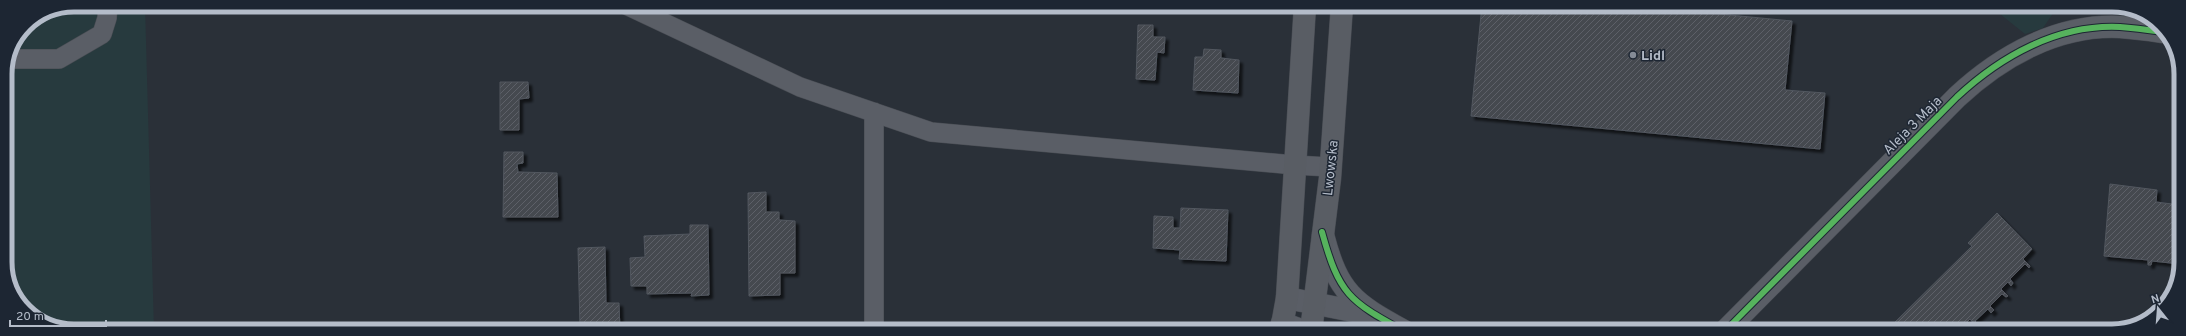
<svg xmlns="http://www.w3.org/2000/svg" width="2186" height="336" font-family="Overpass,sans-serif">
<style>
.grass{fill:#273a3e}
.building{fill:url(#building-hatch);stroke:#52575f;filter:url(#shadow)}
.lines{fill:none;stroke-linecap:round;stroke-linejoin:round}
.service-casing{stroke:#484c53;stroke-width:20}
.minor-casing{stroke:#484c53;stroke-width:23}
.tertiary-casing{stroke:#484c53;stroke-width:23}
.secondary-casing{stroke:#484c53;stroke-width:23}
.service{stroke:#5a5e66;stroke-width:19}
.minor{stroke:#5a5e66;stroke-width:22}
.tertiary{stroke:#5a5e66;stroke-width:22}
.secondary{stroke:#595d64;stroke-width:22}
.cycleway-casing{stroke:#1d2633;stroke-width:8}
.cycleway{stroke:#56b35d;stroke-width:6}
.poi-dot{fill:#848b96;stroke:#1d2633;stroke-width:1.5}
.labels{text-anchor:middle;stroke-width:3;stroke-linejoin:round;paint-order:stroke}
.poi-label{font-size:14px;font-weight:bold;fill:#b4bcc9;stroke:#1d2633;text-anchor:start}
.street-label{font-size:14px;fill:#b4bcc9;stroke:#1d2633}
.rim{fill:none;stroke:#b4bcc9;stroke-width:5}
</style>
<defs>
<pattern id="building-hatch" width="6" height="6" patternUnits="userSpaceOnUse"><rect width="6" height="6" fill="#444950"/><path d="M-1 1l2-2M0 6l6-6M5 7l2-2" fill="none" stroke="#5d6168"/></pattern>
<filter id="shadow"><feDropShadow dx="3.5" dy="3.5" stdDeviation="1" flood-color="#0009"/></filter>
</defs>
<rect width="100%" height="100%" fill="#2a3038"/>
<!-- grass -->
<path class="grass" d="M74,5H145L154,330H66L28,314L7,279L5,74C7,66 7,55 11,47C24,18 45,11 74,5Z
M1990,6H2058L2043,28L2025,34Z
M2104,6H2120L2137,13C2125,17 2113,16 2104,6Z"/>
<!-- building -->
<path class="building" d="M1482,5H1625L1792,21L1785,90L1825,93L1820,149L1471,116Z
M1138,25H1153V37H1165L1164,53L1157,52L1155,80L1136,79Z
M1204,49L1221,50V58L1239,60L1238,93L1193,90L1195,57H1203Z
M500,82H528L529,98L519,99V130H500Z
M504,152H523V163L517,164L518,172L557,173L558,217H503Z
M2110,184L2157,190L2156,202L2180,205V264L2152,261L2151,265H2148V260L2104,256Z
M766,192V212H779V220L795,221V273H780V295L749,296L748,193Z
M1181,208L1228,210L1226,261L1179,259L1180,250L1153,248L1154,216L1173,217V228H1180Z
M1997,213L2032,249L2023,259L2030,266L2029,268L2025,264L2010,279L2013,283L2011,286L2008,282L2001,289L2008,296L2006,297L2002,294L1990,306L1994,310L1991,313L1988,309L1975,321L1979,325L1977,327L1970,319L1962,327L1966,331H1886L1972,246L1968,243Z
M690,225H708L709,295L691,296L692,293L647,294V286H631L630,258L645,257L644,236L690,234Z
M605,247L606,303H619L620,331H606V326L580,327L578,248Z"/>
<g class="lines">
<!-- service casing -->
<g class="service-casing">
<path id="service" d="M626,5L800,87L931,132L1294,165L1330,167
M8,59H59L102,34L107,18L108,5
M874,112V331"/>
</g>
<!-- minor casing -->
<g class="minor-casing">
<path id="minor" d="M1725,331L1957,97C2001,56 2058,24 2120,27C2135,28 2149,30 2163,32"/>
</g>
<!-- tertiary casing -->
<g class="tertiary-casing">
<path id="tertiary" d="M1323,235C1338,293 1353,303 1404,331
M1287,298L1368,314
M1282,323L1304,331"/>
</g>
<!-- secondary casing -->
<g class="secondary-casing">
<path id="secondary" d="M1281,331L1287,298L1305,5
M1311,331L1330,178L1342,5"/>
</g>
<!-- service -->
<use href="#service" class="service"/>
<!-- minor -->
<use href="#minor" class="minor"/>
<!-- tertiary -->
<use href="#tertiary" class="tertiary"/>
<!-- secondary -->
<use href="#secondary" class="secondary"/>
<!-- cycleway casing -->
<g class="cycleway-casing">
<path id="cycleway" d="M1322,232C1339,294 1349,301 1404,331
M1725,331L1957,97C2001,56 2058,24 2120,27C2135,28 2149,30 2163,32"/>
</g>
<!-- cycleway -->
<use href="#cycleway" class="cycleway"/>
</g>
<!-- markers -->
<circle class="poi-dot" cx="1633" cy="55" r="4"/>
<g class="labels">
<!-- poi labels -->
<g class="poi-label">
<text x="1641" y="60">Lidl</text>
</g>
<!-- street labels -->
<g class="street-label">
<text transform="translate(1912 125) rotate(-45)" y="5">Aleja 3 Maja</text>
<text transform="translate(1330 168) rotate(-84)" y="5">Lwowska</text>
</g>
</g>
<!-- crop -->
<path d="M0 0H2186V336H0ZM74 12H2112A62 62 0 0 1 2174 74V262A62 62 0 0 1 2112 324H74A62 62 0 0 1 12 262V74A62 62 0 0 1 74 12Z" fill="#1d2633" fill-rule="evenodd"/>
<path class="rim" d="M74 12H2112A62 62 0 0 1 2174 74V262A62 62 0 0 1 2112 324H74A62 62 0 0 1 12 262V74A62 62 0 0 1 74 12Z"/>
<!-- north arrow -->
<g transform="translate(2158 308) rotate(343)" stroke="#1d2633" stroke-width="3" paint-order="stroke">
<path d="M0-3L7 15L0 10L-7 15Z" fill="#b4bcc9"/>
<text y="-6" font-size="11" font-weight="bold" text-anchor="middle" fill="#b4bcc9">N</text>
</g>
<!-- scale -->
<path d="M10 320v6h96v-6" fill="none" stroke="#b4bcc9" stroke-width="2"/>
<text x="16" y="320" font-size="12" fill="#b4bcc9" stroke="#1d2633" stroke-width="3" paint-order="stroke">20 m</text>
</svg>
